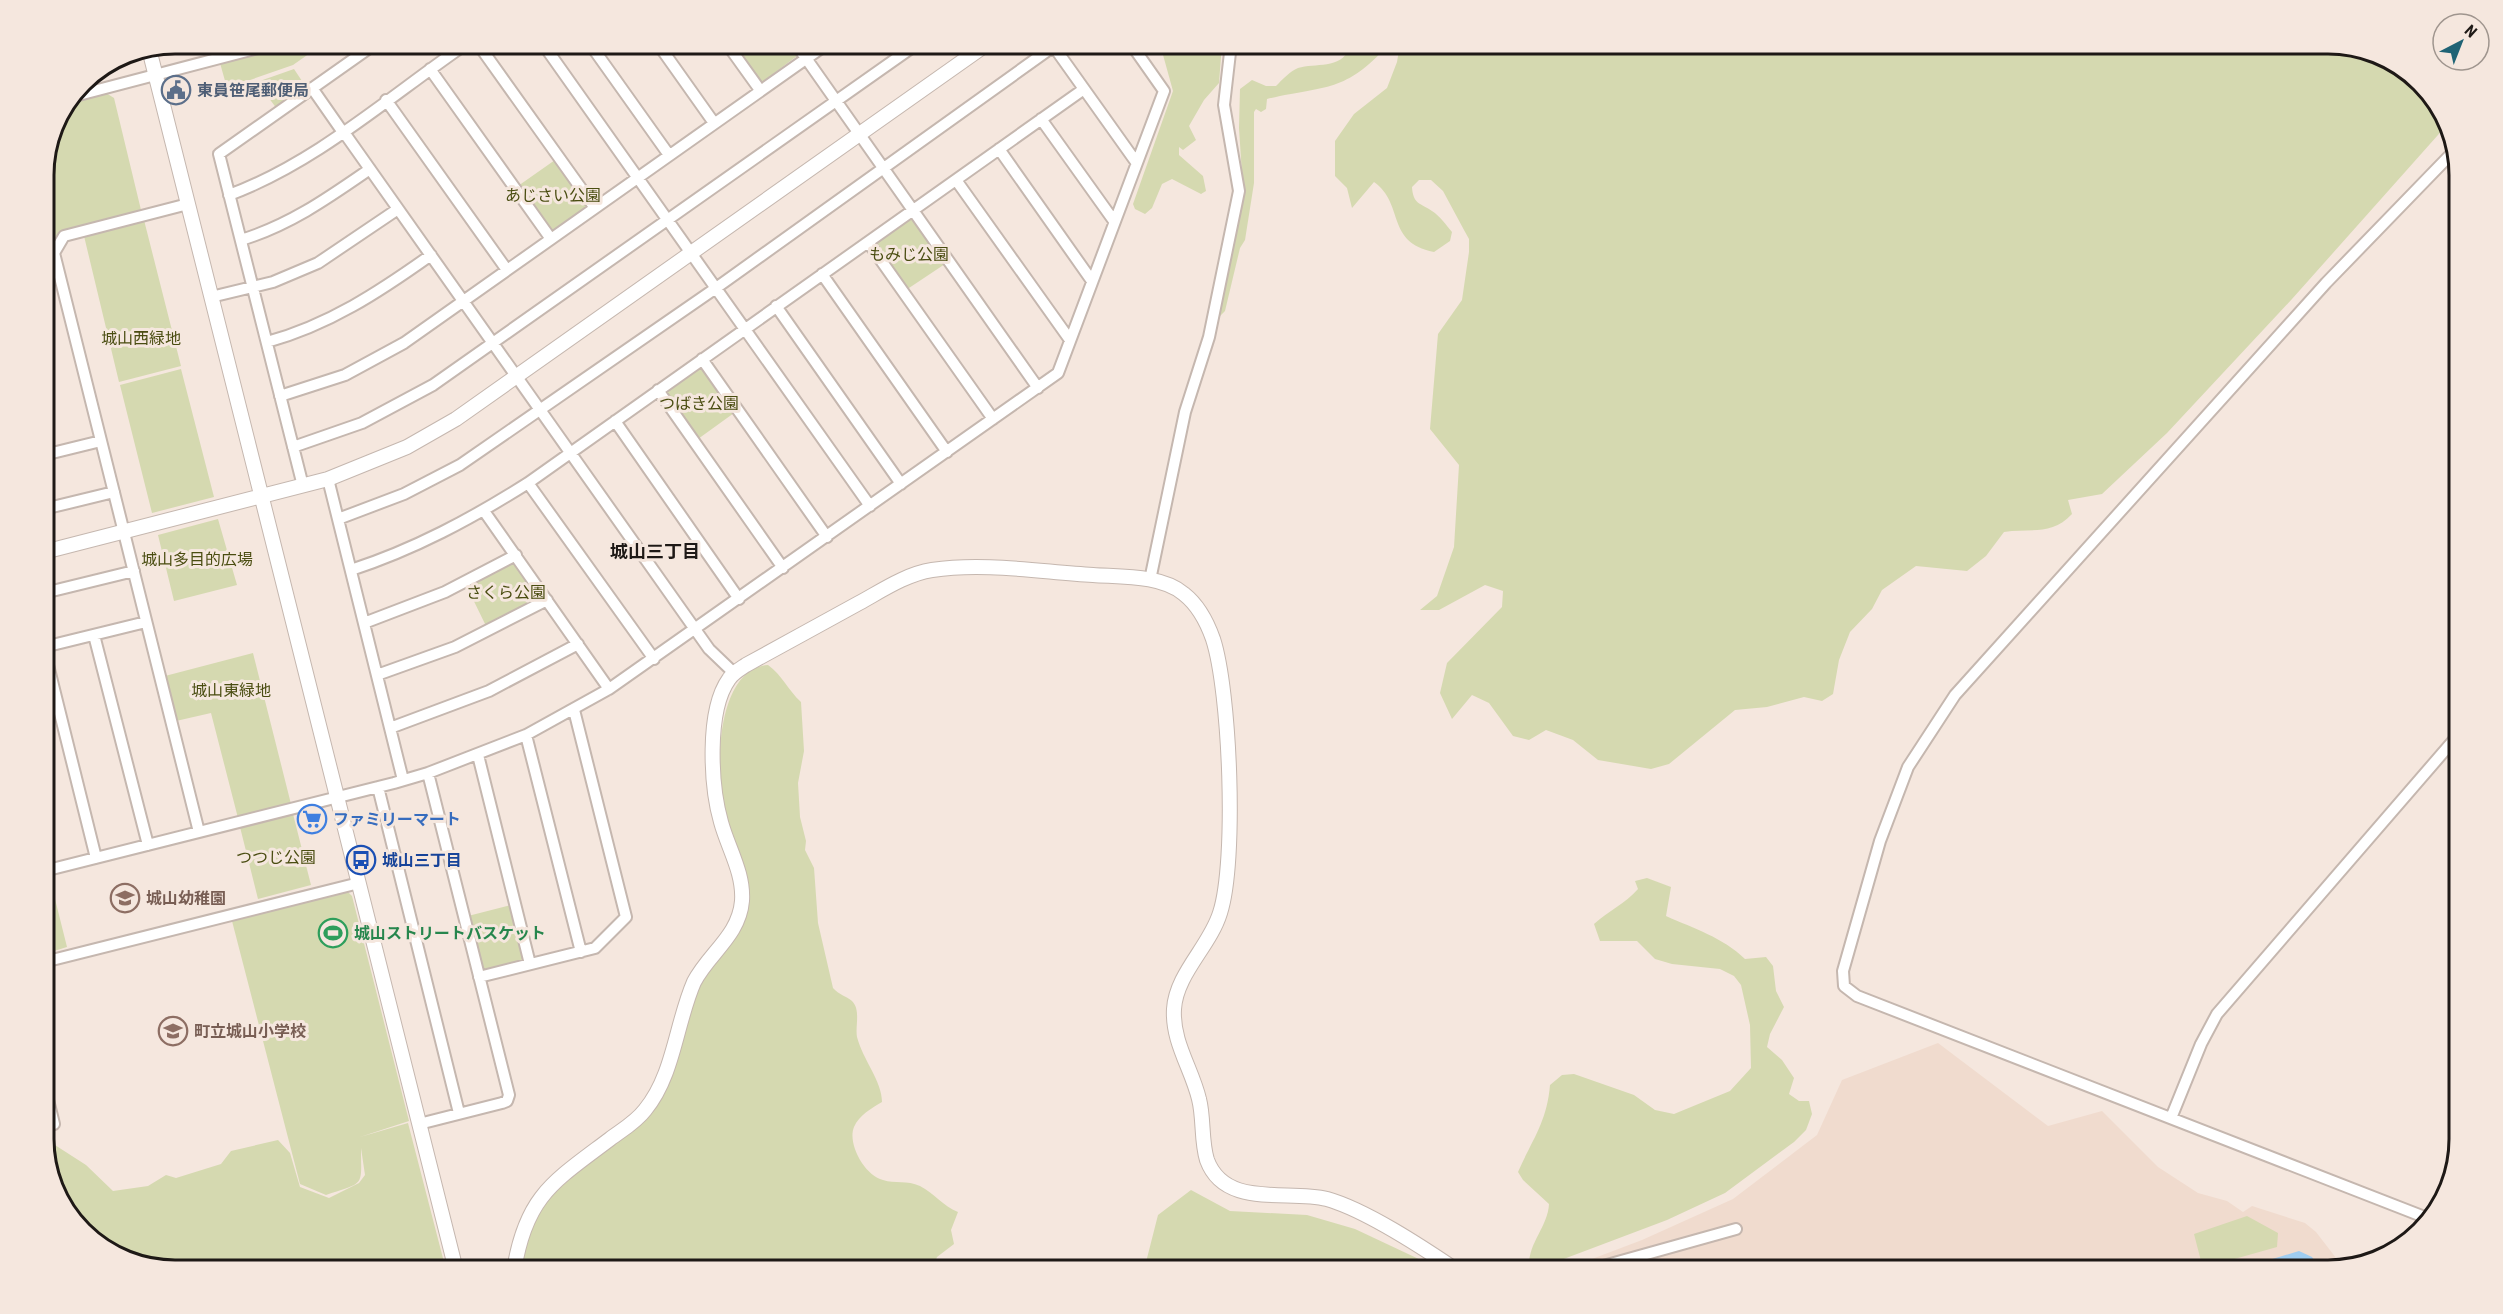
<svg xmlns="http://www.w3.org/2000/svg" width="2503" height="1314" font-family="'Roboto Condensed','Noto Sans JP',sans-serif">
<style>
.built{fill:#f0dbce}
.green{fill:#d5d9b0}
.water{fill:#9fccf0}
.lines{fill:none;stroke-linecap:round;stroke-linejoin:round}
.minor-casing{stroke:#c5b7af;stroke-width:14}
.tertiary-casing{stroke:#c5b7af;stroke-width:16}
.minor{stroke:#fff;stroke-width:10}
.tertiary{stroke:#fff;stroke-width:14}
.labels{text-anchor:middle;stroke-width:6;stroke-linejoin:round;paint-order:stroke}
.service-label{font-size:16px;font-weight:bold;fill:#4e5e75;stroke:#f5e7de;text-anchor:start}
.park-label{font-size:16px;fill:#4a4d11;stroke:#f5e7de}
.shop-label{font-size:16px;font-weight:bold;fill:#366cbe;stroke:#f5e7de;text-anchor:start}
.transit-label{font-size:16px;font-weight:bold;fill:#164399;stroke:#f5e7de;text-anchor:start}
.education-label{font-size:16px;font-weight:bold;fill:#785e54;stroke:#f5e7de;text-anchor:start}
.leisure-label{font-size:16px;font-weight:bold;fill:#27864d;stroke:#f5e7de;text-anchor:start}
.neighbourhood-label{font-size:18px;font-weight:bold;fill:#1e1916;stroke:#f5e7de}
.rim{fill:none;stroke:#1e1916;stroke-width:3}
</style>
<rect width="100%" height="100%" fill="#f5e7de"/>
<!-- built -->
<path class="built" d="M1938,1043L2048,1126L2102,1111L2158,1167L2198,1193L2227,1201L2243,1212L2252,1206L2305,1223L2316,1232L2343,1267L2329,1270H1563L1642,1240L1733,1199L1817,1135L1842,1080Z"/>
<!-- green -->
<path class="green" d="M266,44H323L293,65L227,88L220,63Z
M732,44H790L797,56L761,83Z
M1160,44H1222L1219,83L1204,100L1189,126L1196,140L1183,150L1179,147V155L1203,176L1206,191L1201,194L1172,179L1162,184L1152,208L1145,214L1135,209L1133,204L1173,91Z
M1347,44H1389C1344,94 1326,85 1267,99L1266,109L1261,112L1256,109L1254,112V183L1245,240L1240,248L1225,311L1218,318L1243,190L1239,128L1240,89L1252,80L1266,86H1276C1282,80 1290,71 1298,68C1315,63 1341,69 1349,49Z
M1400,44H2328L2387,57L2438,102L2446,126L2292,299L2167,433L2102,494L2068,500L2072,514C2052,536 2030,528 2004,532L1986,556L1967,571L1916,566L1882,590L1872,609L1850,632L1839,660L1833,694L1822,701L1804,697L1767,707L1735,710L1669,764L1651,769L1598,760L1573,740L1546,730L1529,740L1513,736L1489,703L1472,695L1452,719L1440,693L1447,663L1502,607L1503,591L1485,585L1439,610H1420L1437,596L1454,547L1459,465L1430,429L1438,334L1462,300L1469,252V239L1464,230L1443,191L1431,180H1419L1412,187C1413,204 1420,203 1432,211C1440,216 1446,225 1452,232L1450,241L1434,252C1385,242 1405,204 1374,182L1352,208L1347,188L1335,176V141L1354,114L1387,88L1397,62Z
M294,69L306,87L277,109L257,82Z
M106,93L114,98L141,210L61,231L52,248L44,251V166L51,139L54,138C49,103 80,100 106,93Z
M555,160L587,206L552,231L518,186Z
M909,218L913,219L945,264L906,290L875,244Z
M144,220L181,366L119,382L84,236Z
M700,367L734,413L698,439L665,391Z
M181,369L214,497L152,513L120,385Z
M218,519L237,585L174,601L158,535Z
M514,562L540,598L487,628L467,587Z
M253,653L291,804L238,818L211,713L176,721L165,676Z
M768,665C782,675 788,690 801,702L804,751L798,783L800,817L806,841L805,850L814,868L818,923L833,988C839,995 846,996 852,1001C861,1010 855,1026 857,1037C863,1060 882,1081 882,1102C872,1108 859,1115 854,1127C847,1144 865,1176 883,1180C895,1184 907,1180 920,1186C934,1193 943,1206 958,1212L951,1230L954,1244L937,1257L932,1270H521C523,1260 524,1249 527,1239C538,1200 573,1177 603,1152C614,1143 629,1134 638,1123C650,1107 665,1084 674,1065C685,1041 688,1012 699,988C714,955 736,946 746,906C754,871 729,840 723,806C716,768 716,669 768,665Z
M293,814L311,885L258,899L240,827Z
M49,875L67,947L44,954V876Z
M1647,878L1671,887L1666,916C1695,929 1722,937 1745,959L1766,957L1773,966L1776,991L1784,1007L1770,1034L1767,1047L1782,1060L1794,1078L1789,1094L1799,1101H1809L1812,1114L1806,1130L1794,1142L1725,1193L1667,1220L1561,1260L1552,1270H1538L1529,1265C1529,1242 1548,1226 1549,1204L1523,1180L1518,1172C1532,1140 1547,1122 1550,1085L1562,1075L1574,1074L1634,1095L1655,1110L1674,1114L1730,1091L1751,1068L1750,1025L1741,985L1734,976L1720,969L1672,964L1655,959L1637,941H1600L1594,924C1608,911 1625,904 1638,889L1635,881Z
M347,891L352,896L409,1121L360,1137L408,1123L446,1270H175L116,1257L65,1212L44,1148V1138L86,1165L113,1191L148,1186L166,1175L176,1178L221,1164L231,1151L278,1140L290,1153L300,1187L329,1198L359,1183L365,1175L361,1148C361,1187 366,1182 326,1195L300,1184L232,921Z
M511,905L524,959L484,971L468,916Z
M1191,1190L1230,1211L1307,1215L1355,1229L1423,1261L1435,1270H1144L1158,1215Z
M2247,1216L2278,1233L2277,1247L2206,1267L2202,1265L2194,1234Z"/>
<!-- water -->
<path class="water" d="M2299,1251L2312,1257L2321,1270H2236Z"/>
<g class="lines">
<!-- minor casing -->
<g class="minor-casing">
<path id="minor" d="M478,44L595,208
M543,44L870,506
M590,44L669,155
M658,44L714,123
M727,44L760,90
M796,44L1038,388
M1052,44L1136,162
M430,69L551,239
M312,88L342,131
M71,97L262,47L261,44
M386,100L507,270
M1041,119L1114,221
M343,131L709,649L734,673
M999,149L1092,281
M956,180L1070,340
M229,195C316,163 390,96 466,44
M188,204L64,236L54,253L199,832
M241,240C290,225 328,198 370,169
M868,242L993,419
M822,274L947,452
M211,297L273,282L318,263L398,209
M776,306L901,484
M267,342C329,325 379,292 431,255
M702,359L827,537
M658,390L783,568
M280,396L345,375L404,343L827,44
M615,421L739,599
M44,430L50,454
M293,447L362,423L433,385L917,44
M44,455L101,441
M328,479L403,780
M528,483L654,659
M303,486L219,154L375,44
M44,509L114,492
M484,511L609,689
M338,519L404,494L460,465L716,288L1054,46
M351,570C415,549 471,519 528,483L1084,89
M1150,580L1185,412L1209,337L1239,191L1224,105L1231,44
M44,593L134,571
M364,623L445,592L516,555
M94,635L148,845
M44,647L146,622
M44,649L96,858
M377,675L455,647L547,600
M390,728L489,691L578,644
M526,735L581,952
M478,755L530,964
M378,787L459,1113
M44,871L394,783L428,773L526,735L609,689L1058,373L1164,91L1131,44
M44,962L359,883
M479,977L595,948L626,917L574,710
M44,1084L54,1124L44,1127
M2171,1118L2201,1044L2217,1014L2459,734
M419,1124L502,1103L507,1101L509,1095L428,773
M2427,1218L1857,996L1844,986L1843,971L1880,841L1908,767L1955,695L2326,283L2454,151
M1589,1270L1736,1229"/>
</g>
<!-- tertiary casing -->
<g class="tertiary-casing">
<path id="tertiary" d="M149,49L456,1270
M44,552L328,479L407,447L456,419L987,44
M514,1270C526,1196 553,1182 610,1139C622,1130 636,1122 645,1110C674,1075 676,1023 694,982C709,953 739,936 742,901C744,873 728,848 721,822C711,787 706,711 729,679C733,673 740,669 746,665C784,644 821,624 859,603C881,591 906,574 932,570C984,562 1041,572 1093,575C1121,577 1162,575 1184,594C1198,605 1207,622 1213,639C1230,691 1237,861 1220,913C1210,946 1176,974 1174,1009C1172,1042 1192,1069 1199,1099C1204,1118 1201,1141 1207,1160C1225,1209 1288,1189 1327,1199C1366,1210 1422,1247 1456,1270"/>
</g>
<!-- minor -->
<use href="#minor" class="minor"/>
<!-- tertiary -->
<use href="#tertiary" class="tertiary"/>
</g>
<!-- icons -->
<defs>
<g id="civic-ring" transform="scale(1.5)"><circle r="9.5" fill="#f5e7de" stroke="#5c6f8a" stroke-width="1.5"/><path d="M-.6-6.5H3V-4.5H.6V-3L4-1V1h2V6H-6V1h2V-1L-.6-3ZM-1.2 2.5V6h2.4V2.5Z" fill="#5c6f8a"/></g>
<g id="supermarket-ring" transform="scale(1.5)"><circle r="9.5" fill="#f5e7de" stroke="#3f7fe0" stroke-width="1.5"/><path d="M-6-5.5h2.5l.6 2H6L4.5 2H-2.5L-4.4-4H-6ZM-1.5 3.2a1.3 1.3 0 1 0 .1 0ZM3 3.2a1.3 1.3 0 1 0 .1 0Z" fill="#3f7fe0"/></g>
<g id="bus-ring" transform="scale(1.5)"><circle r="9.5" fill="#f5e7de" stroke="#1a4fb4" stroke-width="1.5"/><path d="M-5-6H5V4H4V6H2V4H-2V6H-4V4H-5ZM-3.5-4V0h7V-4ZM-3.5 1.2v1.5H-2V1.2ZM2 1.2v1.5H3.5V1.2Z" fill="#1a4fb4"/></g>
<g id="school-ring" transform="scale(1.5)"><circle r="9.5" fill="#f5e7de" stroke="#8d6e63" stroke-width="1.5"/><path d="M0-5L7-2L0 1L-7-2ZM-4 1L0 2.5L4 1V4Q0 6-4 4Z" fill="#8d6e63"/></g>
<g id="stadium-ring" transform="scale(1.5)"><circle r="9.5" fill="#f5e7de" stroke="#2e9e5b" stroke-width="1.5"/><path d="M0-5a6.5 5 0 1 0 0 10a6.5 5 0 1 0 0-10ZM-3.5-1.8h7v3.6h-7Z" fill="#2e9e5b"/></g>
</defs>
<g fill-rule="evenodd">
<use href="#civic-ring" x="176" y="90"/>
<use href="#supermarket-ring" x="312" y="819"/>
<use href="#bus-ring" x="361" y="860"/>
<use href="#school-ring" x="125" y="898"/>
<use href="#stadium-ring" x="333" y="933"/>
<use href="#school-ring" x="173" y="1031"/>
</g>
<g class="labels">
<!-- service labels -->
<g class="service-label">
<text x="197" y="96">東員笹尾郵便局</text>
</g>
<!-- park labels -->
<g class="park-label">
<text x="553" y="201">あじさい公園</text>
<text x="909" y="260">もみじ公園</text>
<text x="141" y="344">城山西緑地</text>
<text x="699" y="409">つばき公園</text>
<text x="197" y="565">城山多目的広場</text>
<text x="506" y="598">さくら公園</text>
<text x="231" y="696">城山東緑地</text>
<text x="276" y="863">つつじ公園</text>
</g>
<!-- shop labels -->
<g class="shop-label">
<text x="333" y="825">ファミリーマート</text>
</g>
<!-- transit labels -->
<g class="transit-label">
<text x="382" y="866">城山三丁目</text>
</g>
<!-- education labels -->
<g class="education-label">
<text x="146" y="904">城山幼稚園</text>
<text x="194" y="1037">町立城山小学校</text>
</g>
<!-- leisure labels -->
<g class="leisure-label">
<text x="354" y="939">城山ストリートバスケット</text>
</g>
<!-- neighbourhood labels -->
<g class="neighbourhood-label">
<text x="655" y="558">城山三丁目</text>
</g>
</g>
<!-- crop -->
<path d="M0 0H2503V1314H0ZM175 54H2328A121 121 0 0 1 2449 175V1139A121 121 0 0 1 2328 1260H175A121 121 0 0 1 54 1139V175A121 121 0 0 1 175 54Z" fill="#f5e7de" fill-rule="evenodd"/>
<path class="rim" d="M175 54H2328A121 121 0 0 1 2449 175V1139A121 121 0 0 1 2328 1260H175A121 121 0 0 1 54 1139V175A121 121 0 0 1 175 54Z"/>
<!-- north arrow -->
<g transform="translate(2461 42) rotate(42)"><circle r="28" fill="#f5e7de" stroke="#9f958e" stroke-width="1.5"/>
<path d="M0-4.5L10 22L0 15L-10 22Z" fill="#1f6375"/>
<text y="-9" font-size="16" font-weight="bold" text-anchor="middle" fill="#1e1916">N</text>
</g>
</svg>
